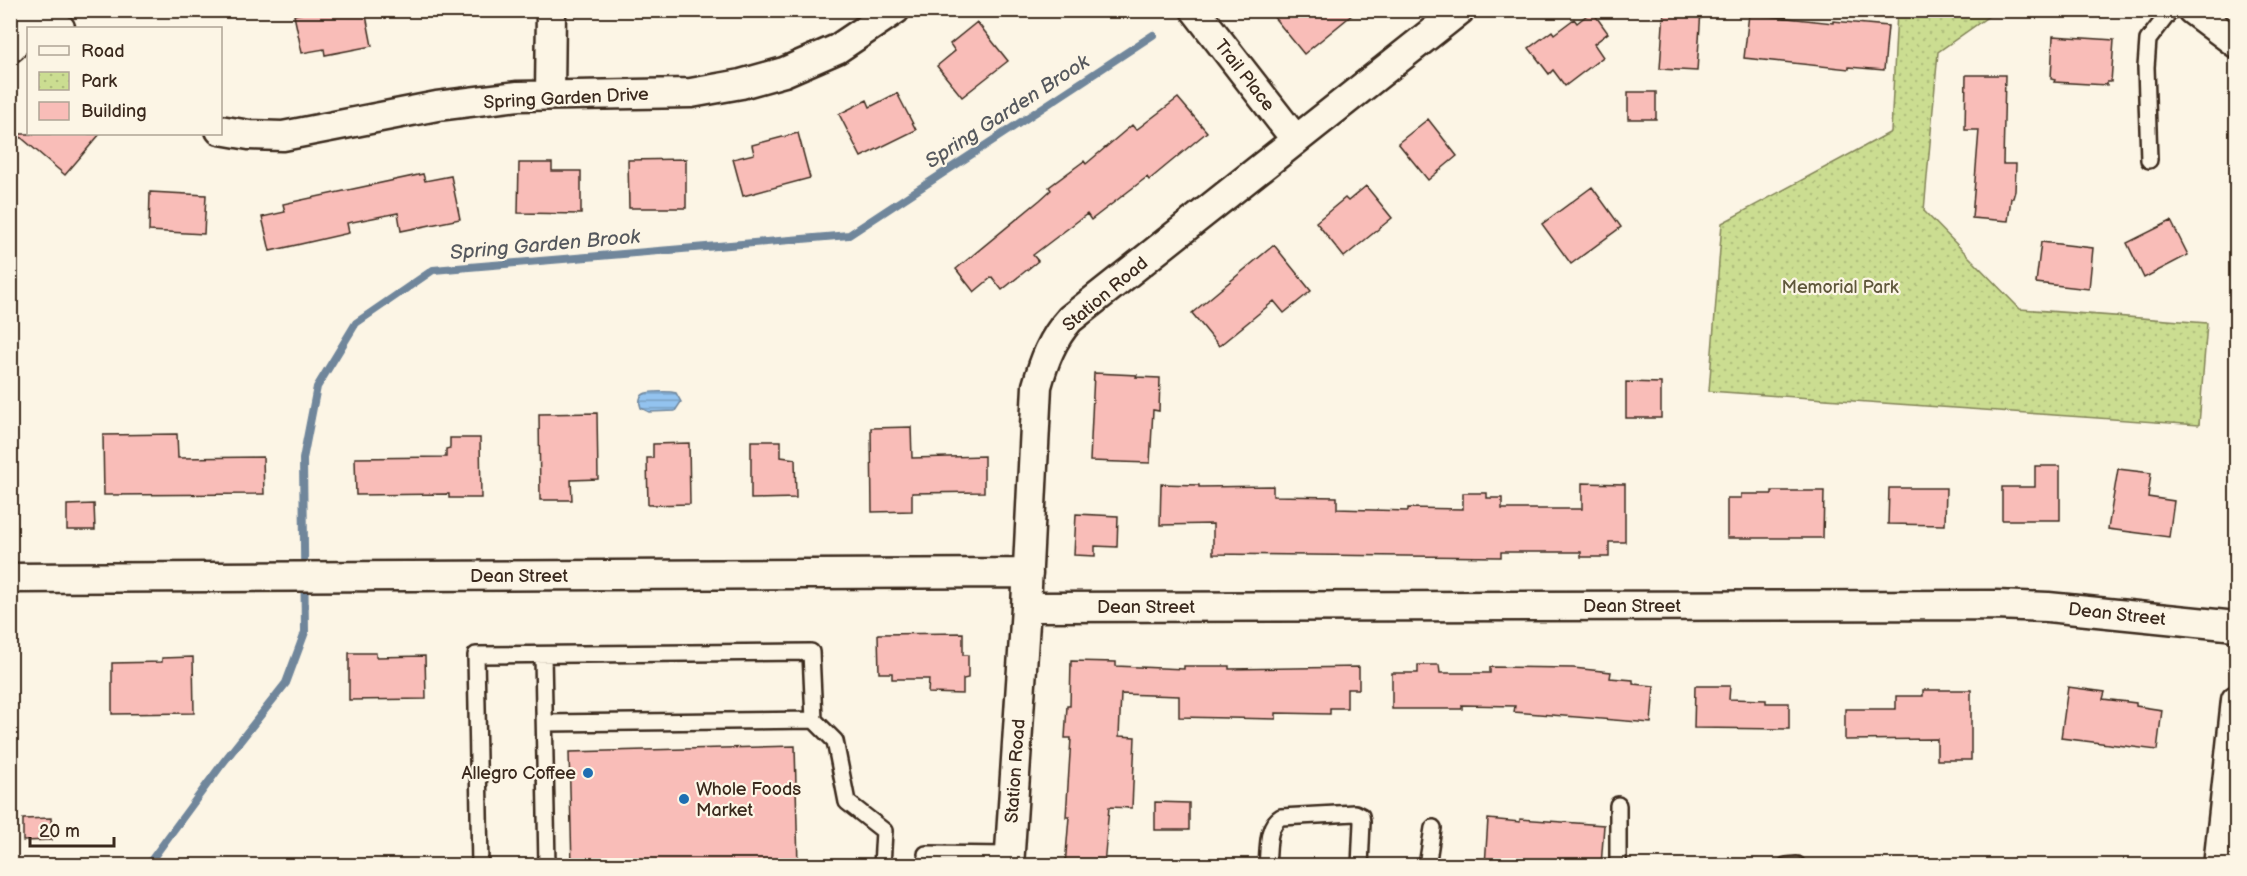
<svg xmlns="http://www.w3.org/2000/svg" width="2247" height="876" font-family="'Balsamiq Sans',sans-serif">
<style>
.park{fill:url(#park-dots);stroke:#838458;stroke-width:1.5}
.water{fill:url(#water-rules);stroke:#70869b;stroke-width:1.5}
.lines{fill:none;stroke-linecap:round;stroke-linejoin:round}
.stream{stroke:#70869b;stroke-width:8}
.building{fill:#f9bdb8;stroke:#3b2a1e;stroke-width:1.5}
.service-casing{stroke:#3b2a1e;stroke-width:20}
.minor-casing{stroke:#3b2a1e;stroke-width:33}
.tertiary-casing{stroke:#3b2a1e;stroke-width:38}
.service{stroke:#fcf5e5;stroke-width:15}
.minor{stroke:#fcf5e5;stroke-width:28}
.tertiary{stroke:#fcf5e5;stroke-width:33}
.poi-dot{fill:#1f6fb2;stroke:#fcf5e5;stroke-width:2}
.labels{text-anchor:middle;stroke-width:4.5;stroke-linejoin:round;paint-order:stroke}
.street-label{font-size:18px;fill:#3b2a1e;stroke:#fcf5e5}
.park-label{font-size:18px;fill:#5f573b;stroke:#fcf5e5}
.poi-label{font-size:18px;fill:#3b2a1e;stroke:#fcf5e5;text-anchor:end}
.water-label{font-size:20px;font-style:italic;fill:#55585d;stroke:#fcf5e5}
</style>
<defs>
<pattern id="park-dots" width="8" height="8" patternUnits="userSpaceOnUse" patternTransform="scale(1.5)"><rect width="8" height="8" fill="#cbdd91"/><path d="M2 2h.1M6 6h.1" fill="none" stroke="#afbe7d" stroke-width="1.8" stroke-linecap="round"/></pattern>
<pattern id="water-rules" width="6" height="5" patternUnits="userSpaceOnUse" patternTransform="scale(1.5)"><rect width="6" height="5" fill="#93c3ef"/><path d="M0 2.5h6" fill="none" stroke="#799fc1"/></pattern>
</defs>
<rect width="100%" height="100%" fill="#fcf5e5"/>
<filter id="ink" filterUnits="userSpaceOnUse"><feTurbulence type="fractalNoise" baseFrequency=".0167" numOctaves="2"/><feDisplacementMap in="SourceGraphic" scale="12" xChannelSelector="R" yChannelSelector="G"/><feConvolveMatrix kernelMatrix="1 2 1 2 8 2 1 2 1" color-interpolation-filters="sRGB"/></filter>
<g filter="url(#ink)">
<!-- park -->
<path class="park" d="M1897,11H1996L1938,52L1924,211L2020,309L2207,323L2199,425L1709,391L1722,223L1891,132Z"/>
<!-- water -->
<path class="water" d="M671,392L676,393L681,402L675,411L649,412L641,408C634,388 657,392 671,392Z"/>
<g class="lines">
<!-- stream -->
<path class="stream" d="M147,866L222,764L286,683L305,632L303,459L317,387L356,323L433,270L849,235L1153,35"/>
</g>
<!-- building -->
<path class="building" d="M319,10H365L372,46L325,55L324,49L302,53L294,15Z
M1268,10H1358L1304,54Z
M1664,10H1701L1697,71L1660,69Z
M1592,11L1608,33L1594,44L1603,57L1565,86L1553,70L1549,74L1529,48L1552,31L1554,34L1574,19L1577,23Z
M1749,14L1833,23V21L1888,26L1884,70L1849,67V69L1744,58Z
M977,22L1008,61L962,97L937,66L955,51L950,44Z
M2053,36L2114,40L2111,82H2107V85L2054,82L2055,80L2051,79Z
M1966,75H2005L2003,164H2016L2015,191L2013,198H2011L2008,221L1972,218L1979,130H1965Z
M1628,92H1656V119H1628Z
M897,93L916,130L861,157L839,114L867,100L870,107Z
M1178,98L1207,132L1149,180L1147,177L1091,220L1087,214L1033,255L1038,261L1002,290L992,277L974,292L956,269L1040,200L1051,190L1049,187L1084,161L1086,164L1132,125L1136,130Z
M1428,119L1457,156L1428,180L1398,143Z
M798,133L810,178L743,196L733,159L754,154L752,145Z
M17,134H100L65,175Z
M686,159V208H629L628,160Z
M519,163H552V171H581V214L518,213Z
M423,174L425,181L451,176L460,219L401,231L398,213L347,223L349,233L270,251L262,217L285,212L283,204Z
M1366,186L1392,218L1344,257L1316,222L1345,198L1348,201Z
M1592,187L1621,227L1571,264L1542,224Z
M150,192L206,195L204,234L149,231Z
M2171,221L2188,255L2144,278L2127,243Z
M2041,242L2093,248L2089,289L2036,283Z
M1274,245L1311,291L1284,313L1274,301L1219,346L1192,313Z
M1094,373L1137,375L1136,377L1160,378L1159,411L1153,410L1150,463L1090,461Z
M1626,382L1661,383V418H1626Z
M597,413L598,479L571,480L572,500H540L539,414Z
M911,427L912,458L984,456V492L912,493V511L872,512L871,428Z
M177,434L178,458L263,457L264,494L104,495L103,435Z
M450,438H480L481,498H449V494L356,495L355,458L446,457V449L450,448Z
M751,441H781V457L795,459L796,498L751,499Z
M689,443L690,504L648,505L647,458H653V444Z
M2035,466H2060V520H2002V487H2035Z
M2118,469L2151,473L2148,497L2174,501L2169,537L2108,529Z
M1582,483L1625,484V542H1609V557H1581V552H1501V557L1213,554V524L1160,525L1161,484L1199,485V487L1273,486V496L1337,497V509L1408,511V508L1463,509V493H1487V498H1502V509H1582Z
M1889,488H1946L1945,525L1888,524Z
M1772,491H1824L1823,538H1727V498H1741V494H1772Z
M94,504L95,530H67V505Z
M1076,514L1118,516L1117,547L1095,546V556L1074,555Z
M963,633V655H968V678L963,679V694L928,693L929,679H892V673H879L878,634Z
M349,653H376V657L425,656L426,699L349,700Z
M193,657L194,713L112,714V663L162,662V658Z
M1071,661L1116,662V666L1184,669V666H1229V669L1359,667V689H1347V708H1330V714L1276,713V719L1179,717V696L1121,694L1119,736L1135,737L1132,808L1109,807L1104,866H1065L1069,817H1066L1071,738H1065L1067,706H1070Z
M1418,665H1439L1440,673H1490V667L1573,668L1611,672L1610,678L1633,680V684L1654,686L1651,723L1514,712L1515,706L1462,705V709H1392V673H1418Z
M1695,686H1730L1729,699L1766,700V703H1789V729L1694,728Z
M2068,687L2105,692L2103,699L2136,703V706L2162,710L2157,750L2061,738Z
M1923,690H1971V760H1937V739L1845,740V709H1896V696H1923Z
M795,746L798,866H572L569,752Z
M1155,802L1189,803V830H1155Z
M51,818L52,840L23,841V819Z
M1488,819L1520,822V819L1604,825L1601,866H1485Z"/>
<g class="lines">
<!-- service casing -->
<g class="service-casing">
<path id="service" d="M2149,160L2146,67L2148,40L2171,10
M543,655L547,866
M545,723L814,720
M1618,805V866
M926,854L1010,855
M480,866L476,655L811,652L814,720L835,741L847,802L884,831L882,866
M1267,866C1269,849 1266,826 1281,817L1355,813L1361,816L1362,822L1360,866
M1427,866L1433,828
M1786,866L1797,865"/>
</g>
<!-- minor casing -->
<g class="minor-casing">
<path id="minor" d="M39,10L60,28
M1195,10L1296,140
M2192,10L2236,43
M550,95L551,10
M220,130L249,135L283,136L437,106L518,96L691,93L741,84L784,72L837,49L895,10
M10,578L1028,573
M1026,607L1995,605L2048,607L2236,626
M1009,866L1026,607L1037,386C1044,361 1052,339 1070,319L1460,10
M2218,866L2236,700"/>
</g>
<!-- tertiary casing -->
<g class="tertiary-casing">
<path id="tertiary" d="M10,45L38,10"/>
</g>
<!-- service -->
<use href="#service" class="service"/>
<!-- minor -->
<use href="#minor" class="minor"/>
<!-- tertiary -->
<use href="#tertiary" class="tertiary"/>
</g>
</g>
<!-- markers -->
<g class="poi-dot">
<circle cx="588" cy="773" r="6"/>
<circle cx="684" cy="799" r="6"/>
</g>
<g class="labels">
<!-- street labels -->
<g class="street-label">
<text transform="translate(1245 75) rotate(52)" y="6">Trail Place</text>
<text transform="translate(566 98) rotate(-3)" y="6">Spring Garden Drive</text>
<text transform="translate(1105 294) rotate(-40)" y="6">Station Road</text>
<text x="519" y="582">Dean Street</text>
<text x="1632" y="612">Dean Street</text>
<text x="1146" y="613">Dean Street</text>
<text transform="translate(2117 614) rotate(6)" y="6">Dean Street</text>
<text transform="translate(1015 771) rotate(-86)" y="6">Station Road</text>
</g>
<!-- park labels -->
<g class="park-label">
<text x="1840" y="293">Memorial Park</text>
</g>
<!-- poi labels -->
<g class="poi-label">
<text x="576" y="779">Allegro Coffee</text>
<text x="696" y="795" text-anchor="start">Whole Foods<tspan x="696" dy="21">Market</tspan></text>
</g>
<!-- water labels -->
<g class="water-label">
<text transform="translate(1007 111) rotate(-33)" y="7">Spring Garden Brook</text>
<text transform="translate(545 244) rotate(-5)" y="7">Spring Garden Brook</text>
</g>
</g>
<!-- margin -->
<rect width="2247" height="876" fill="none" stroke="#fcf5e5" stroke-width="36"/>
<rect x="18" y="18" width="2211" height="840" fill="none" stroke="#3b2a1e" stroke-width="2" filter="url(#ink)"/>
<!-- legend -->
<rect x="27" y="27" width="195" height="108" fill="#fcf5e5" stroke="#afa495" stroke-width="1.5"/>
<rect x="39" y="46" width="30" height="9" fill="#fcf5e5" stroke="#afa495" stroke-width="1.5"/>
<text x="81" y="57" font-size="18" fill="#3b2a1e">Road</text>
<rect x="39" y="72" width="30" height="18" fill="url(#park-dots)" stroke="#afa495" stroke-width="1.5"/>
<text x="81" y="87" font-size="18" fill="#3b2a1e">Park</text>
<rect x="39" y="102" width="30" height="18" fill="#f9bdb8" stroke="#afa495" stroke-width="1.5"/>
<text x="81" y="117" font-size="18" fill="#3b2a1e">Building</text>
<!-- scale -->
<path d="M30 837v9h84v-9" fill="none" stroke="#3b2a1e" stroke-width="3"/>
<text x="39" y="837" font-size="18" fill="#3b2a1e" stroke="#fcf5e5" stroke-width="4.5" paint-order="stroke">20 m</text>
</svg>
